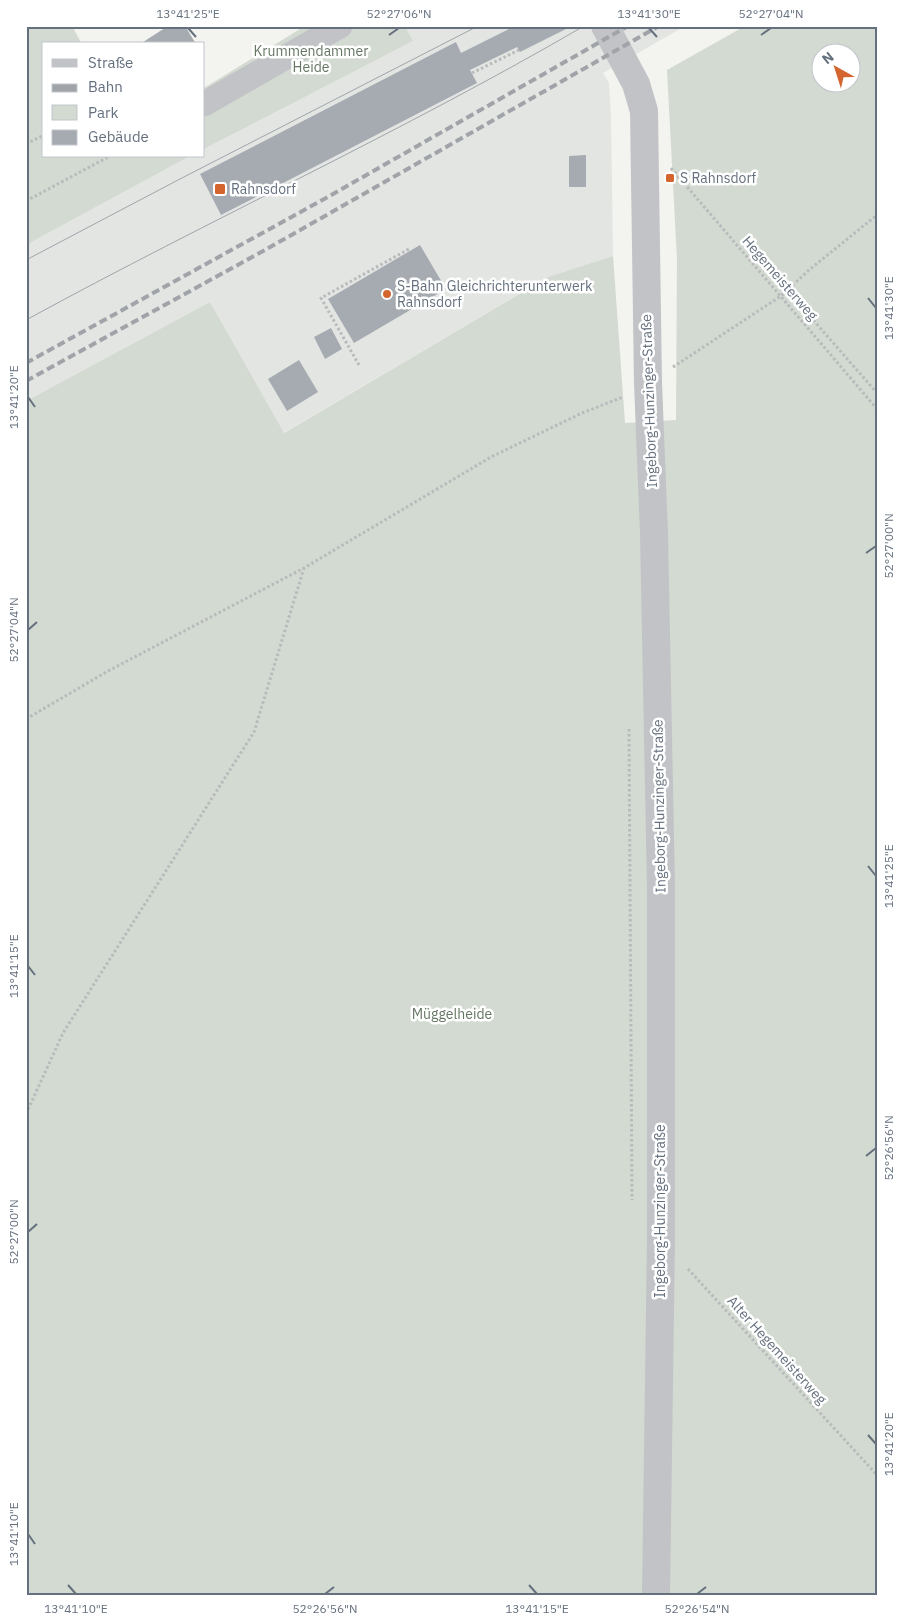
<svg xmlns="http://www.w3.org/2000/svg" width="903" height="1622" font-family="'IBM Plex Sans',sans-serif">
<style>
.built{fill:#e3e5e3}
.green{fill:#d3dad1;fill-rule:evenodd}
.building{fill:#a5abb1}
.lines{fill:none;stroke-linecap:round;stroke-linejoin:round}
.path{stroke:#b8babc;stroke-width:3;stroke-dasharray:2.5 2.5;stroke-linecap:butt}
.minor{stroke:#c1c3c7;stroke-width:25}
.tertiary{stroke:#c1c3c7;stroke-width:28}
.tram{stroke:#a0a4a9;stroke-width:1}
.rail{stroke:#a0a4a9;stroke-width:4;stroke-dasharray:8 4;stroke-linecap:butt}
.ticks{fill:none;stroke:#65707e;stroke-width:2}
.poi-dot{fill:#d4652f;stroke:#fff;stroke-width:2}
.labels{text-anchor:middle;stroke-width:5;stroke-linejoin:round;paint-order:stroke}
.park-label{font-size:14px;fill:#657663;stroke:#fff}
.poi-label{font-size:14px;fill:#65707e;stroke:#fff;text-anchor:start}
.street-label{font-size:14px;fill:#65707e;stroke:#fff}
.neatline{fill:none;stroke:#65707e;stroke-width:2}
.ticks-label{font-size:12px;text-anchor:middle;fill:#65707e}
</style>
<rect width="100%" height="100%" fill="#f3f3ef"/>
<!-- built -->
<path class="built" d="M405,26H685L603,73L609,83L611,119L613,256L548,277L283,433L210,302L26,401V245L190,156H204V149L413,41Z"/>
<!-- green -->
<path class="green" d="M26,26H72L82,44H44V156H190L26,245Z
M305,26H405L413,41L204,149V88Z
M745,26H877V1596H26V401L210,302L284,433L548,277L613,256L625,423L676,420L677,259L667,70ZM820,52H850V82H820Z"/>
<!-- building -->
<path class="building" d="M168,26H185L196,44H140Z
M507,26H572L520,52L517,47L470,70L477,83L221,215L200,174L456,42L461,53L509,29Z
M586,155V187H569V156Z
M420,245L446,289L354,343L328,299Z
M331,328L342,349L325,359L314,337Z
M299,360L318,392L287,411L268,379Z"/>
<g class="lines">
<!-- path -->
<path class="path" d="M472,73L519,50
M26,144L44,135
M671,168L877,409
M26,201L110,156
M787,290L877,393
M359,365L321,298L409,249
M673,367L781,296L809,270L877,215
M26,719L108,671L304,568L491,457L582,413L623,397
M629,729L632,1200
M26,1114L63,1033L254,732L304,568
M688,1269L877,1475"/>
<!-- minor -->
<path class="minor" d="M204,104L340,26"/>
<!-- tertiary -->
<path class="tertiary" d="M605,26L636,84L644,111L648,383L654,533L661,888V1239L656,1596"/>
<!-- tram -->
<path class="tram" d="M26,260L178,180L478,26
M26,320C211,219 402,132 584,26"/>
<!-- rail -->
<path class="rail" d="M26,363L326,198L628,26
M26,381L265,250L659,26"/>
</g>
<!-- ticks -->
<path class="ticks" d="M188,28L196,37M649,28L657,37M389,35L399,28M761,35L771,28M868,298L876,308M28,397L35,407M866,553L876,546M28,630L37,622M868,866L876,876M28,966L35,975M866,1156L876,1148M28,1232L37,1224M868,1435L876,1444M28,1534L35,1544M68,1585L76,1594M529,1585L537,1594M325,1594L334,1587M697,1594L706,1587"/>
<!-- markers -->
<g class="poi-dot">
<rect x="665" y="173" width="10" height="10" rx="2.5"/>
<rect x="214" y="183" width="12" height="12" rx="2.5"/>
<circle cx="387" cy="294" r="5"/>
</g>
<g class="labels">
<!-- park labels -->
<g class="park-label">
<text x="311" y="56">Krummendammer<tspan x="311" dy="16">Heide</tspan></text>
<text x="452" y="1019">Müggelheide</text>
</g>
<!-- poi labels -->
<g class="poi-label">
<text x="680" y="183">S Rahnsdorf</text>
<text x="231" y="194">Rahnsdorf</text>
<text x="397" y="291">S-Bahn Gleichrichterunterwerk<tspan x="397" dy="16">Rahnsdorf</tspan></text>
</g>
<!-- street labels -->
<g class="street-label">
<text transform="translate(780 278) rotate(49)" y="5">Hegemeisterweg</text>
<text transform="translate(649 401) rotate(-92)" y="5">Ingeborg-Hunzinger-Straße</text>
<text transform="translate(659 806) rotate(-91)" y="5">Ingeborg-Hunzinger-Straße</text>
<text transform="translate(660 1211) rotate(-90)" y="5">Ingeborg-Hunzinger-Straße</text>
<text transform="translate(777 1350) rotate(48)" y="5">Alter Hegemeisterweg</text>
</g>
</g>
<!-- border -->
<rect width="903" height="1622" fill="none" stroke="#ffffff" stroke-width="55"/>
<!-- legend -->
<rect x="42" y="42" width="162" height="115" fill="#ffffff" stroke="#c1c6cb"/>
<rect x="52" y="59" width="25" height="8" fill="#c1c3c7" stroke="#c1c6cb"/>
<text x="88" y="68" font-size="15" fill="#65707e">Straße</text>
<rect x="52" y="84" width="25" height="8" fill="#a0a4a9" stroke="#c1c6cb"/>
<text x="88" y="92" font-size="15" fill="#65707e">Bahn</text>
<rect x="52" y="105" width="25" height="15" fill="#d3dad1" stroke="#c1c6cb"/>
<text x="88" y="118" font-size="15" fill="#65707e">Park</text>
<rect x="52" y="130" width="25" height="15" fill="#a5abb1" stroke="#c1c6cb"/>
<text x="88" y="142" font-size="15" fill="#65707e">Gebäude</text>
<!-- north arrow -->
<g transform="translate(836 68) rotate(321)"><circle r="24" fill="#ffffff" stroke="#c1c6cb"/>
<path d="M0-4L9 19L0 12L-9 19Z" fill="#d4652f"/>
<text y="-8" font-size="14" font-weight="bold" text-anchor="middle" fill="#65707e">N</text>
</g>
<rect x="28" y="28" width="848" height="1566" class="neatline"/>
<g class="ticks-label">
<text x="188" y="18">13°41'25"E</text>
<text x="399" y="18">52°27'06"N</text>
<text x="649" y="18">13°41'30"E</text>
<text x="771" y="18">52°27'04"N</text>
<text transform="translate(889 308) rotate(-90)" y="4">13°41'30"E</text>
<text transform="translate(14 397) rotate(-90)" y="4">13°41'20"E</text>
<text transform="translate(889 546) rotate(-90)" y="4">52°27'00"N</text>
<text transform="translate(14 630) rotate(-90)" y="4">52°27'04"N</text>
<text transform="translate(889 876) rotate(-90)" y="4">13°41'25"E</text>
<text transform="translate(14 966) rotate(-90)" y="4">13°41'15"E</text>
<text transform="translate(889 1148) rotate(-90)" y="4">52°26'56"N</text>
<text transform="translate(14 1232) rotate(-90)" y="4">52°27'00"N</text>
<text transform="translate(889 1444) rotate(-90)" y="4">13°41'20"E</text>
<text transform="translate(14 1534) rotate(-90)" y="4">13°41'10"E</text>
<text x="76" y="1613">13°41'10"E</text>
<text x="325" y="1613">52°26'56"N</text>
<text x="537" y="1613">13°41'15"E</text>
<text x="697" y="1613">52°26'54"N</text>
</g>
</svg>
